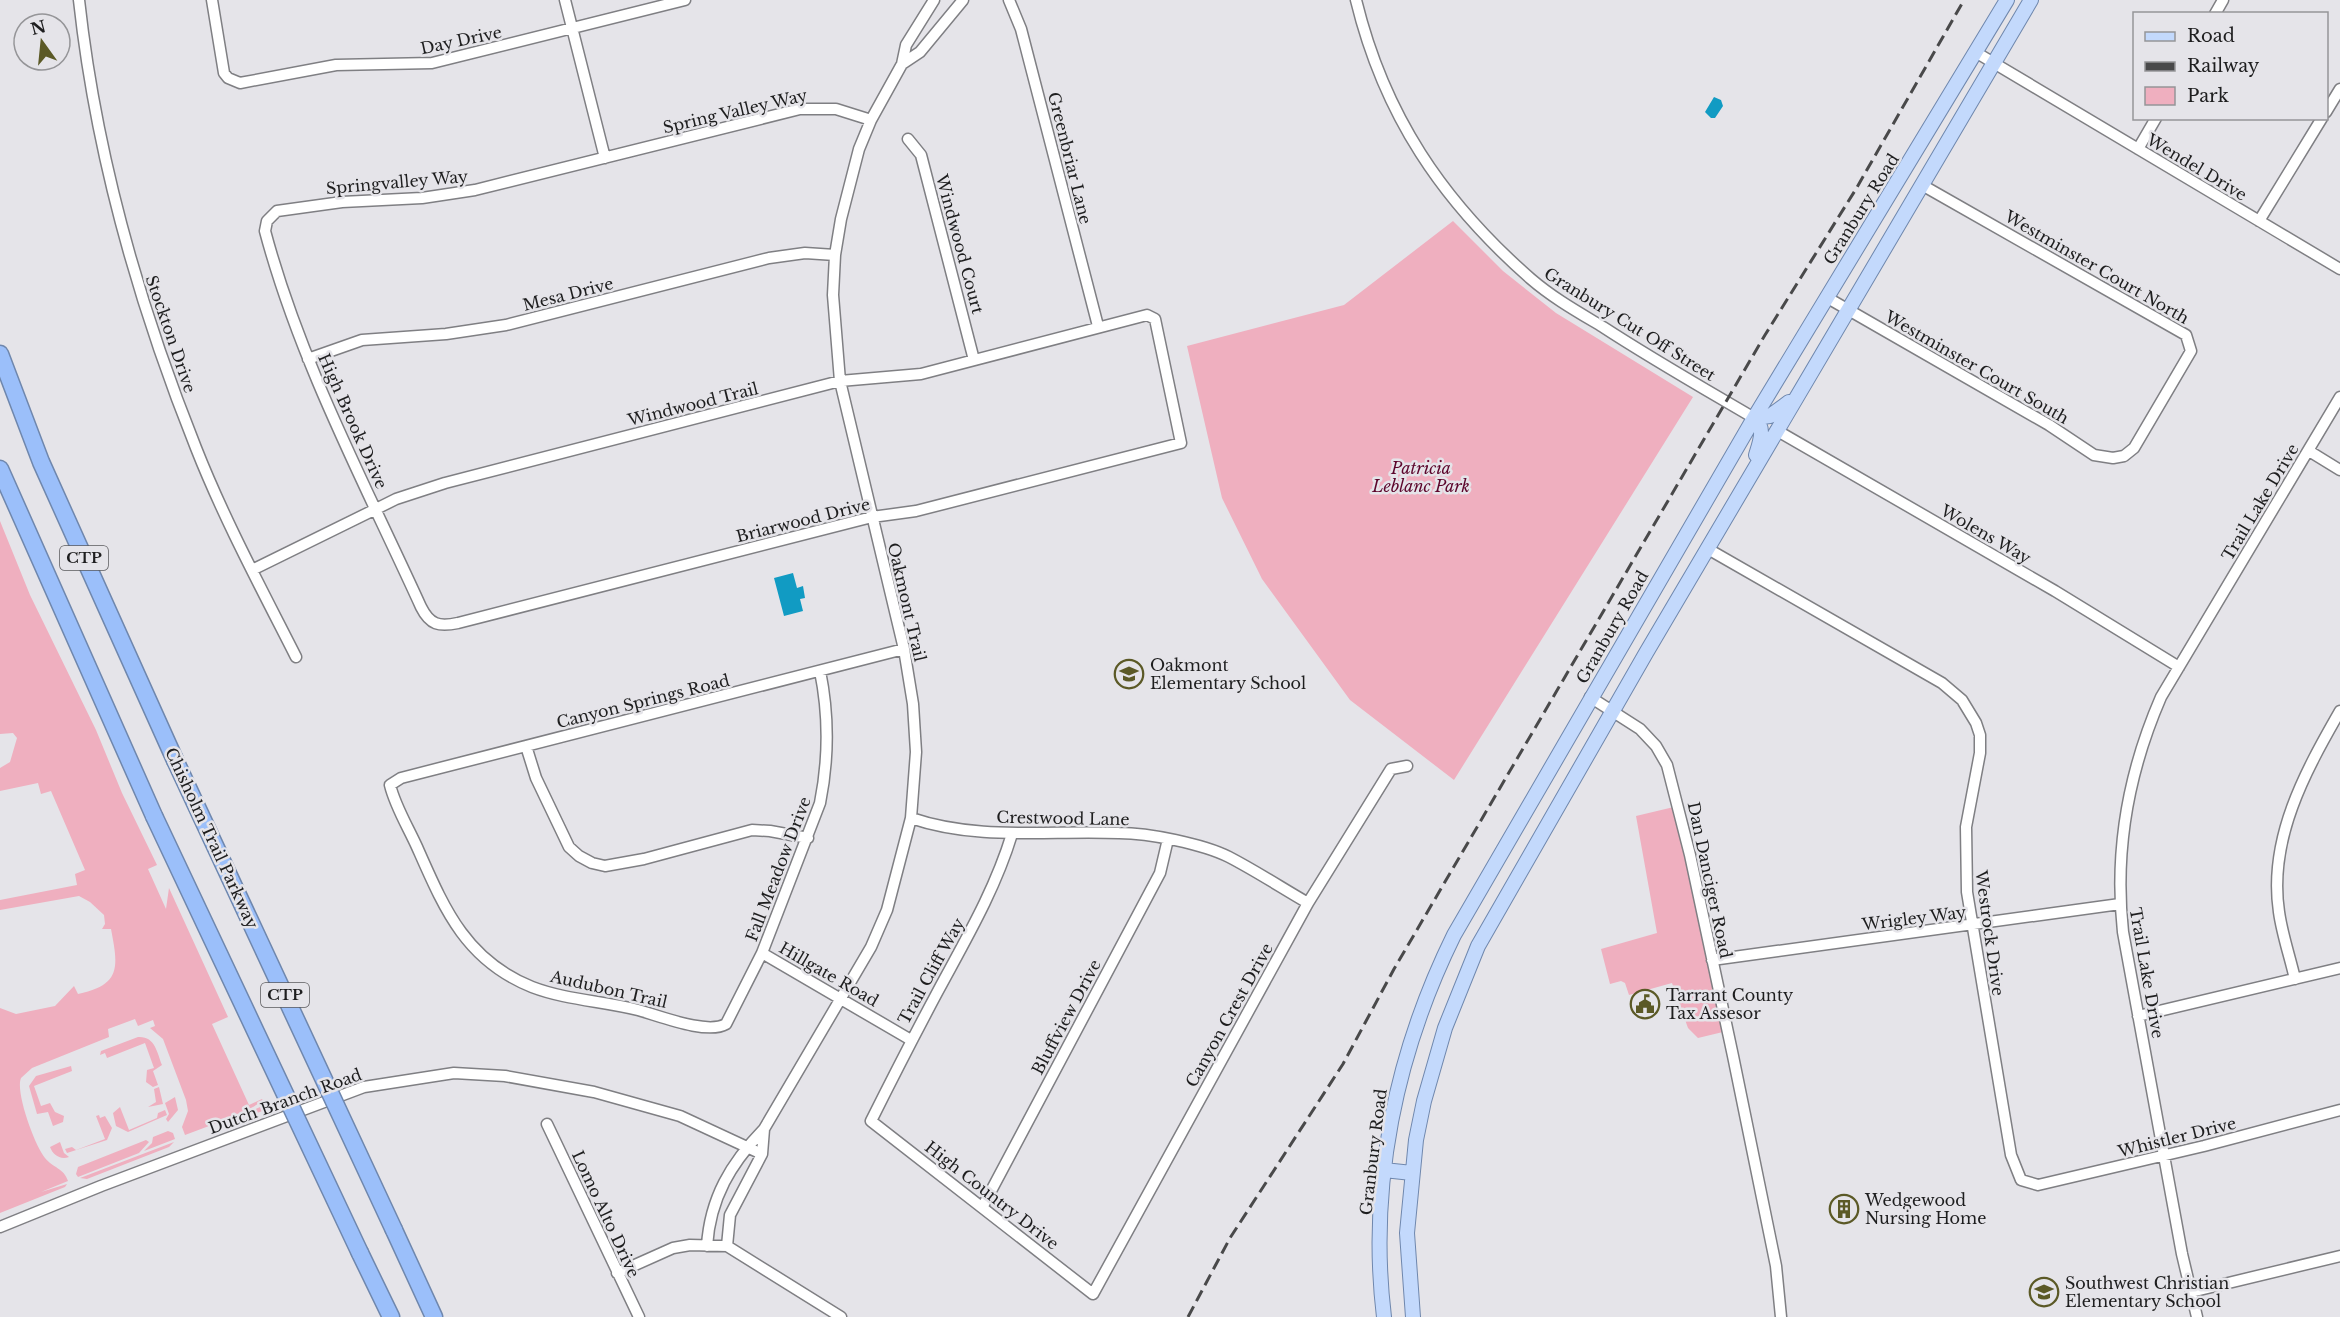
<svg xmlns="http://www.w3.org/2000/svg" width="2340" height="1317" font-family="'Libre Baskerville',serif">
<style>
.green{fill:#efafbf}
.water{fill:#119bc3}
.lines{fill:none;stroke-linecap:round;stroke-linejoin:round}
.minor-casing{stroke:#7f7f83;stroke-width:13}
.major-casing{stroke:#6f87ad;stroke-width:16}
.highway-casing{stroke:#6f87ad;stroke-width:19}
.minor{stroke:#fff;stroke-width:10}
.major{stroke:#c3d9fc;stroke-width:14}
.highway{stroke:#9bbffa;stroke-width:16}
.rail{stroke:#49494a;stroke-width:3;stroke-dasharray:12 6;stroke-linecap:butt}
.highway-bridge-casing{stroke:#6f87ad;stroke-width:19;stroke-linecap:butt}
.highway-bridge{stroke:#9bbffa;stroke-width:16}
.labels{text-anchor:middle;stroke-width:5;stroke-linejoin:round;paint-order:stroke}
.shield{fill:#e5e4e9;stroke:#5a595c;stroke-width:1.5}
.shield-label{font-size:15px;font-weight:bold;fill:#1e1e1f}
.street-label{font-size:16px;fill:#1e1e1f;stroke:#e5e4e9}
.park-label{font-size:16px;font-style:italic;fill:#5c052b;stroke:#e5e4e9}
.poi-label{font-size:16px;fill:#1e1e1f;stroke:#e5e4e9;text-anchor:start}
</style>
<rect width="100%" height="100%" fill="#e5e4e9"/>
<!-- green -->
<path class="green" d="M1453,221L1503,271L1556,313L1693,397L1454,780L1350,700L1262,579L1222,498L1187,346L1344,305Z
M0,521L30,595L96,730L122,793L157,865L148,869L166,909L169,888L228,1017L212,1024L249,1105L262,1099L263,1101L241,1114L185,1135L182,1127L188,1111L186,1100L163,1039L150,1028L155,1026L153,1020L138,1026L135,1019L108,1029L109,1037L32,1068L21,1078C15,1092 35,1146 45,1158C53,1168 64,1168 68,1181L41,1192L67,1184L65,1187L0,1213V1008L16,1014L55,1006L74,986L78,994C122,985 118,966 111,929H102L105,924L104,915L90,902L79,896L0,910V900L77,885L75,874L85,870L51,791L41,794L38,783L0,791V768L10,762L17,738L13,733L0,734Z
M1678,806L1727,1031L1698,1038L1688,1028L1672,983L1629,995L1625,983L1621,981L1610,984L1601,949L1657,933L1636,816Z
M138,1037C155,1036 157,1052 162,1065L153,1071L158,1085L153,1087L146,1082L147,1070L154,1068L145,1043L107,1058L105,1053L100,1055L101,1051Z
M71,1066L72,1071L34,1086L41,1106L50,1103L55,1112L64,1116L63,1122L53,1126L48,1112L37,1114L29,1086L36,1076Z
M159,1087L163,1104L148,1107L156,1102L154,1089Z
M175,1097L178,1110L168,1122L166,1119L169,1114L165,1103Z
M269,1103L271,1108L229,1123L226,1122Z
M120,1107L129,1130L157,1118L158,1113L165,1110L167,1115L128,1132L116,1126L113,1113Z
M99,1115L100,1118L105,1116L112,1128L107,1140L67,1153L65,1149L72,1147L76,1150L105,1139L96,1116Z
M168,1131L173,1133L175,1139L144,1151L152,1143L153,1137Z
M146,1140L149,1142L139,1153L78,1177L76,1174L78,1167Z
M60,1142L64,1153L69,1157C60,1160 53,1155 50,1147Z
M174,1142L169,1147L87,1179L80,1178Z"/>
<!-- water -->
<path class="water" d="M1714,97L1721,100L1723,106L1715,118H1711L1705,112Z
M793,573L797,588L803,586L805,598L800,599L803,611L784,616L774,578Z"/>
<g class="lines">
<!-- minor casing -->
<g class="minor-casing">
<path id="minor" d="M79,0C96,155 138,303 196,448C224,519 261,588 296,657
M212,0L224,73L228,78L240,83L336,65L432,63L685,0
M565,0L605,158
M1009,0L1021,29L1098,326
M1356,0C1384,115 1442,201 1531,279C1553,298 1578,312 1603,327C1652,359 1703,388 1754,418
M2215,14L2223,0
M1977,53L2340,269
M902,64L920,52L963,0
M2326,112L2340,89
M908,139L921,155L974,360
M2138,149L2156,118
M2259,221L2322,118
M1826,297L2049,425L2094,455L2113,458L2124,456L2134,448L2191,351L2186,335L1922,185
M308,359L362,340L446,334L506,325L769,258L805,253L835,255
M1776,430L2055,591L2179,667
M2309,451L2340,470
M1708,549L1942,683L1962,700L1976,723L1980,735V753L1966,827L1967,892L2011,1155L2021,1180L2038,1185L2204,1146L2340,1110
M252,570L376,509L396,499L445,483L840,381L921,374L1147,315L1155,319L1181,443L916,511L872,517L458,623C439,627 430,625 421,607C365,484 300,362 265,231L267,221L277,211L342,202L422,198L475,190L800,109H836L871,120
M820,671C829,715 829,758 820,803L762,953L726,1024C707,1035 660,1016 638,1010C603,1001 566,1000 532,987C465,960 444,908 417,847C408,827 395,806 390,785L401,778L904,649
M1590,697L1640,729L1656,746L1667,765L1690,855L1733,1056L1776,1266L1781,1317
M526,746L536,778L569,847L579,856L592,863L605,866L644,859L752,830L770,831L808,838
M911,818C978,841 1049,830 1119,833C1149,833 1203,844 1229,857C1256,871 1282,888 1308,903
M1012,834C995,890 966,939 938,991C915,1034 893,1077 871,1121L1093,1294L1308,903L1391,769L1407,766
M762,953L911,1040
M1712,960L2120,904
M2295,979C2290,957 2282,934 2279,912C2268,839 2305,772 2340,711
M2138,1016L2340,968
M547,1124L639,1317
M983,1206L1160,873L1168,839
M0,1227L101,1186L364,1087L454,1073L505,1076L594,1092L680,1116L762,1154
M707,1246C710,1198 731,1163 764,1129L871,947L887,910L911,818L916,752L913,704L904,649L840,381L833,295L835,255L841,219L859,149L871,120L902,64L906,45L934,0
M727,1246L730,1215L762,1154L764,1129
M617,1273L673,1248L690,1245L727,1246L841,1317
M2191,1292L2340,1256
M2197,1317L2182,1254L2123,932C2114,850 2128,773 2161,697L2340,397"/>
</g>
<!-- major casing -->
<g class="major-casing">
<path id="major" d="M1754,418C1766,428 1760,442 1756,455
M1754,418L1770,416L1789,402
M1384,1170L1412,1173
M1384,1317C1368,1185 1396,1053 1454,935L1754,418L2007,0
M1413,1317L1407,1233L1416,1140L1424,1101L1445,1028L1478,946L1646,653L2031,0"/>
</g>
<!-- highway casing -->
<g class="highway-casing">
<path id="highway" d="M0,354L41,462L175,760
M0,469L154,816
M394,1230L434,1317
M360,1253L391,1317"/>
</g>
<!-- minor -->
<use href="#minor" class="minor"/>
<!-- major -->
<use href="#major" class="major"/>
<!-- highway -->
<use href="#highway" class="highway"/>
<!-- rail -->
<path class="rail" d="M1188,1317L1230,1238L1343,1064L1394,969L1765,335L1856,189L1964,0"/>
<!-- highway-bridge casing -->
<g class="highway-bridge-casing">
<path id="highway-bridge" d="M175,760L394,1230
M154,816L360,1253"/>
</g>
<!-- highway-bridge -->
<use href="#highway-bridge" class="highway-bridge"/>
</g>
<!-- icons -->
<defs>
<g id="school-ring" transform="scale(1.5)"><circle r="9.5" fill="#e5e4e9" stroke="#5b5926" stroke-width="1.5"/><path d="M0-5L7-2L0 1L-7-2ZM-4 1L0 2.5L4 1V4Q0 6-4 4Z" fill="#5b5926"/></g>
<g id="civic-ring" transform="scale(1.5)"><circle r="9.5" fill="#e5e4e9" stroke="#5b5926" stroke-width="1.5"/><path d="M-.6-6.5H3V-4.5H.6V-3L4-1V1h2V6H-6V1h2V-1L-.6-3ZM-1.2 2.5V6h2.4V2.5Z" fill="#5b5926"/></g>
<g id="building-ring" transform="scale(1.5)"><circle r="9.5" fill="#e5e4e9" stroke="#5b5926" stroke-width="1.5"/><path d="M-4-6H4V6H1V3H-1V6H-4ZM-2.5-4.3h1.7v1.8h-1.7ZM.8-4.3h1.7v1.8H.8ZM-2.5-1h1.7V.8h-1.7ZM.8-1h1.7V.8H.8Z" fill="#5b5926"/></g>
</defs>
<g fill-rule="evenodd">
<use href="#school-ring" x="1129" y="674"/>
<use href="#civic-ring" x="1645" y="1004"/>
<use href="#building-ring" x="1844" y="1209"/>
<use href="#school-ring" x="2044" y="1292"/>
</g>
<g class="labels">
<!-- shield labels -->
<g class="shield">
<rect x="60" y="546" width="48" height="24" rx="4.5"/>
<rect x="261" y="983" width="48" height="24" rx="4.5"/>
</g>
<g class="shield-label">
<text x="84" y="563">CTP</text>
<text x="285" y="1000">CTP</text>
</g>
<!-- street labels -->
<g class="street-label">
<text transform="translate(461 40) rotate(-12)" y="6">Day Drive</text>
<text transform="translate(735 111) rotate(-13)" y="6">Spring Valley Way</text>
<text transform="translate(1070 158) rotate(76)" y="6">Greenbriar Lane</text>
<text transform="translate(2197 167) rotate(31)" y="6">Wendel Drive</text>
<text transform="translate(397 182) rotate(-5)" y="6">Springvalley Way</text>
<text transform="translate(1861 209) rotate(-58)" y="6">Granbury Road</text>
<text transform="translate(960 244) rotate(75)" y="6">Windwood Court</text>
<text transform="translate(2097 267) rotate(30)" y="6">Westminster Court North</text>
<text transform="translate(568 294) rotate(-14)" y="6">Mesa Drive</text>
<text transform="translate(1630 324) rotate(32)" y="6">Granbury Cut Off Street</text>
<text transform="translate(171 334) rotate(71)" y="6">Stockton Drive</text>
<text transform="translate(1977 367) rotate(30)" y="6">Westminster Court South</text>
<text transform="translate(693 404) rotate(-14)" y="6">Windwood Trail</text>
<text transform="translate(353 421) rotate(66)" y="6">High Brook Drive</text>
<text transform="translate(2260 502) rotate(-59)" y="6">Trail Lake Drive</text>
<text transform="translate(803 520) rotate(-14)" y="6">Briarwood Drive</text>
<text transform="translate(1986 534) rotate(30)" y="6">Wolens Way</text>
<text transform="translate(907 602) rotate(77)" y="6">Oakmont Trail</text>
<text transform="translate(1612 627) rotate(-60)" y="6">Granbury Road</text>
<text transform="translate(643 701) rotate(-14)" y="6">Canyon Springs Road</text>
<text transform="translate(1063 818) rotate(1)" y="6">Crestwood Lane</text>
<text transform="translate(212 838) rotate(65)" y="6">Chisholm Trail Parkway</text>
<text transform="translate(778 869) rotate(-69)" y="6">Fall Meadow Drive</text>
<text transform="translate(1710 880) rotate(78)" y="6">Dan Danciger Road</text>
<text transform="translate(1914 918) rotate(-7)" y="6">Wrigley Way</text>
<text transform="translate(1990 933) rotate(82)" y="6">Westrock Drive</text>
<text transform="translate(931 971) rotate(-61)" y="6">Trail Cliff Way</text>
<text transform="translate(2147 973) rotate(80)" y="6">Trail Lake Drive</text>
<text transform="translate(829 974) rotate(30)" y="6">Hillgate Road</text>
<text transform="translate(609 989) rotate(13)" y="6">Audubon Trail</text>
<text transform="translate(1229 1015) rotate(-61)" y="6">Canyon Crest Drive</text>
<text transform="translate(1066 1017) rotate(-62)" y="6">Bluffview Drive</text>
<text transform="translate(285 1101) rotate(-20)" y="6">Dutch Branch Road</text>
<text transform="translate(2177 1137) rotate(-14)" y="6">Whistler Drive</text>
<text transform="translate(1373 1152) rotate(-83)" y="6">Granbury Road</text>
<text transform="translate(992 1195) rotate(38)" y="6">High Country Drive</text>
<text transform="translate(606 1214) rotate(65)" y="6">Lomo Alto Drive</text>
</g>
<!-- park labels -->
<g class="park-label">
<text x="1421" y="474">Patricia<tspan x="1421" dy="18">Leblanc Park</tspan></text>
</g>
<!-- poi labels -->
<g class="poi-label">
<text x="1150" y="671">Oakmont<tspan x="1150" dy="18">Elementary School</tspan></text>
<text x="1666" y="1001">Tarrant County<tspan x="1666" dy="18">Tax Assesor</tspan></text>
<text x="1865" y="1206">Wedgewood<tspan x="1865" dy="18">Nursing Home</tspan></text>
<text x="2065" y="1289">Southwest Christian<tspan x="2065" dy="18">Elementary School</tspan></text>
</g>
</g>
<!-- legend -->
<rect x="2133" y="12" width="195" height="108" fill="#e5e4e9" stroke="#959598" stroke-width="1.5"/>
<rect x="2145" y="32" width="30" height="9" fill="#c3d9fc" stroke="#959598" stroke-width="1.5"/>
<text x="2187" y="42" font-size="18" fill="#1e1e1f">Road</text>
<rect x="2145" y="62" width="30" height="9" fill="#49494a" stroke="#959598" stroke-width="1.5"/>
<text x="2187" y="72" font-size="18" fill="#1e1e1f">Railway</text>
<rect x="2145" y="87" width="30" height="18" fill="#efafbf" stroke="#959598" stroke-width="1.5"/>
<text x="2187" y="102" font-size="18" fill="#1e1e1f">Park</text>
<!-- north arrow -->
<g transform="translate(42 42) rotate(345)"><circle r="28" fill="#e5e4e9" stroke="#959598" stroke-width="1.5"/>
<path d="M0-4.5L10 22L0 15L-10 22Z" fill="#5b5926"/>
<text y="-9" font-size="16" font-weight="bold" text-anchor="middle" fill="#1e1e1f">N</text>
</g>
</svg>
